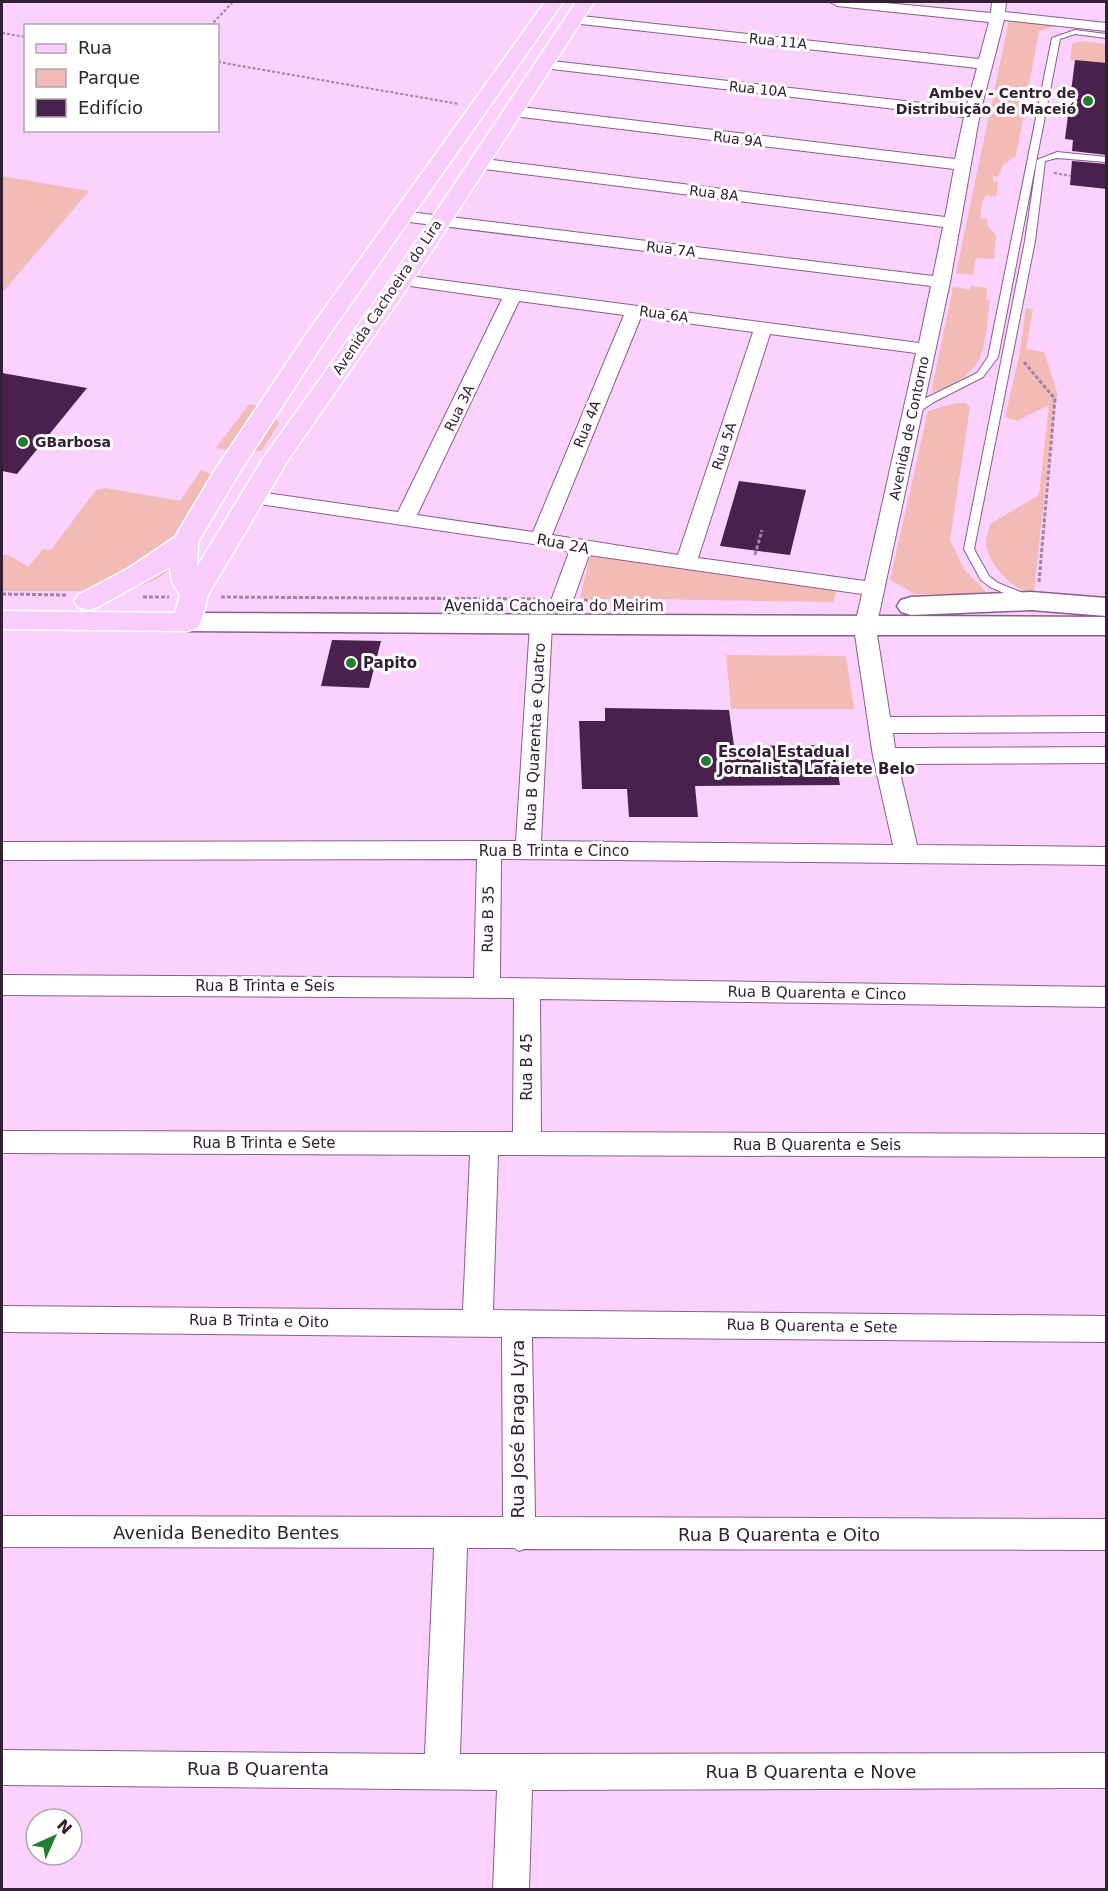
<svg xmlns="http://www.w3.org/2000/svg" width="1108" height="1891" font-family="'DejaVu Sans',sans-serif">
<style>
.green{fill:#f3bbb6}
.building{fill:#49214c}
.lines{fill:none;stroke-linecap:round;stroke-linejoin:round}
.lane-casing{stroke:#8a5d8d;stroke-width:2}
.street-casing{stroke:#8a5d8d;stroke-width:2}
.secondary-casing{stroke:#8a5d8d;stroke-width:3}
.primary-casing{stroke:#fff;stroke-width:3}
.path-far1{stroke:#a383a4;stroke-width:2;stroke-dasharray:3 2;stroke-linecap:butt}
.path{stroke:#a383a4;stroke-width:3;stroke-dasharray:4 2;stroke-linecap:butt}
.lane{fill:#fff;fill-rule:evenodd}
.street{fill:#fff;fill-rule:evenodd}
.secondary{fill:#fff;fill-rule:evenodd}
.primary{fill:#f8ccfb;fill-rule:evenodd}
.poi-dot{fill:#237d2d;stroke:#fff;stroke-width:2}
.labels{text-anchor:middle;stroke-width:6;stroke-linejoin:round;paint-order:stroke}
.far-street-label{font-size:14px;fill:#332034;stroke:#fff}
.far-poi-label{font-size:14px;font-weight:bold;fill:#332034;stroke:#fff;text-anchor:end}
.street-label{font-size:15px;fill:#332034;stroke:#fff}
.poi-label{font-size:15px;font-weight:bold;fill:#332034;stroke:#fff;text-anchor:start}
.near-street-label{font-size:18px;fill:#332034;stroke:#fff}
</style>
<rect width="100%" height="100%" fill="#fbd2fd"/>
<!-- green -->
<path class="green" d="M1009,20L1059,25L1039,31L1016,156L1003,165L998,177L993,176V181L998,182L996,197L986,195L982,202L980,218L987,219L988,226L996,235L994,259L976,258L973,275L956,273Z
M1081,41L1106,44V63L1070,60L1072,44Z
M2,176L89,191L2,293Z
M971,286L987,288L986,300L990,301C983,353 988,373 931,393L953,287L970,290Z
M1026,308L1033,309L1026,349L1044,352L1058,395L1055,399L1034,592C1014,593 987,563 986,543C986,537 989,530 990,524L1039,495L1049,405L1017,421L1005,417L1019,357Z
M956,403H966L970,407L950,540L964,569L988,594H915L890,580L928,411Z
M249,404C263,407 271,410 279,423L262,450L251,453L216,448Z
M201,470L221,478L210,512L212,520L187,555L172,569L156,579L135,588L110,591H2V555H9L28,567L43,549L51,550L96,490L106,488L180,501Z
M590,555L837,591L833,602L580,598Z
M726,655L846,656L854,709H731Z"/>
<!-- building -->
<path class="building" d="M1075,60L1107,63V155L1072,151L1073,140L1065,139Z
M1072,161L1107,164V189L1070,185Z
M2,373L87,388L17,474L2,471Z
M739,481L806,490L790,555L720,546Z
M332,640L381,641L369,688L321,686Z
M605,708L729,710L734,746L833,745L840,785L695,786L698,817H629L627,789H582L579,721H605Z"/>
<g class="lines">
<!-- lane casing -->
<g class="lane-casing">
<path id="lane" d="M1075,30L1106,34V38L1075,34L1060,39L998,357L983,377L934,402L916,414H908V410L926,398L977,373L988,357L1052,38Z
M1057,152L1106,157V162L1057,158L1045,161L1035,241L974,549L989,576L998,583L1033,597L1035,600L1029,604L990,587L981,580L964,549L1025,241L1037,160Z"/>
</g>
<!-- street casing -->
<g class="street-casing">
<path id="street" d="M830,2H875L991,13L992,2H1006L1005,12L1106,23V31L1004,20L980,113L950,282L876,628L890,717L1106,716V732L893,733L895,748L1106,747V763L898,764L917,845L1106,847V865L501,859L500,978L1106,987V1007L540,999L541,1132L1106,1134V1157L498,1155L493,1310L1106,1316V1342L532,1337L535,1517L1106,1519V1550L524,1549L519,1551L514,1548H467L460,1754L1106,1753V1788L532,1790L529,1890H493L497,1790L2,1785V1750L425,1754L434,1548L2,1547V1516L503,1517L502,1337L2,1332V1306L463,1310L470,1155L2,1153V1131L513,1132L514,998L2,995V975L474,978L477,859L2,860V842L516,841L530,624L533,619L541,617L549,619L552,624L541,841L893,845L873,756L854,628L862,594L589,555L571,606L568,611L560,613L552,611L549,606L569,552L540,545L252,503L245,501L242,497L245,493L252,491L398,512L502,299L396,284L393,280L396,276L402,275L919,343L931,286L401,221L393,216L401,211L933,276L943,227L477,168L469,163L477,158L945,217L954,169L513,116L505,111L513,106L955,159L964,117L543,68L536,64L543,60L966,108L977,68L572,23L565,19L572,15L979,59L989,22L837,6ZM519,301L624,315L533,532L417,515ZM641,317L753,332L678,555L552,535ZM770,334L916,353L865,581L698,558Z"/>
</g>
<!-- secondary casing -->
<g class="secondary-casing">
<path id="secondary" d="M1031,592L1106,598V616L1031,610L911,615L901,612L897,606L901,600L911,597Z
M187,613L1106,617V635H762L187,631L177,628L173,622L177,616Z"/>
</g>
<!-- primary casing -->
<g class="primary-casing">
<path id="primary" d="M545,2H563L326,339L241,470L198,542L197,567L262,460L392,278L576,2H594L413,280L288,460L208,595L201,622L197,628L187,631L2,629V611L175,613L180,595L172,582L170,567L98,607L88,610L78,607L74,601L78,595L129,568L175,537L215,470L307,333Z"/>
</g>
<!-- path-far1 -->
<path class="path-far1" d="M210,26L233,2
M2,33L26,37
M218,62L459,104
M1054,173L1071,176"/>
<!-- path -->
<path class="path" d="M1024,362L1055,399L1039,582
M755,555L762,530
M2,594L67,595
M143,597H169
M221,597L541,599
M584,600H607"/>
<!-- lane -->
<use href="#lane" class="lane"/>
<!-- street -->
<use href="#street" class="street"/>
<!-- secondary -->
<use href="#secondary" class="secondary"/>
<!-- primary -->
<use href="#primary" class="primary"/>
</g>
<!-- markers -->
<g class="poi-dot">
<circle cx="1088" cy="101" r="6"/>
<circle cx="23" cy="442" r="6"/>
<circle cx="351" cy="663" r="6"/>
<circle cx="706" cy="761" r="6"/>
</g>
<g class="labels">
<!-- far-street labels -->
<g class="far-street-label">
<text transform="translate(778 41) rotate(6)" y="5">Rua 11A</text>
<text transform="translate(758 89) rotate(6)" y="5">Rua 10A</text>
<text transform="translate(738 139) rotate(7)" y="5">Rua 9A</text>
<text transform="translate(714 193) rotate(7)" y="5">Rua 8A</text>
<text transform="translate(671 249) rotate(7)" y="5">Rua 7A</text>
<text transform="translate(387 297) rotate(-56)" y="5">Avenida Cachoeira do Lira</text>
<text transform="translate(664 314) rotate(8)" y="5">Rua 6A</text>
<text transform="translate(459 408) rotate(-64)" y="5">Rua 3A</text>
<text transform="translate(587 424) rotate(-68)" y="5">Rua 4A</text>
<text transform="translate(909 428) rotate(-78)" y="5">Avenida de Contorno</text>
<text transform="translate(724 446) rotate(-72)" y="5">Rua 5A</text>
</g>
<!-- far-poi labels -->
<g class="far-poi-label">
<text x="1076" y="98">Ambev - Centro de<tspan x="1076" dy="16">Distribuição de Maceió</tspan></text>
<text x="35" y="447" text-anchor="start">GBarbosa</text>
</g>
<!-- street labels -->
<g class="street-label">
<text transform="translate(563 544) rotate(11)" y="5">Rua 2A</text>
<text x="554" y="611">Avenida Cachoeira do Meirim</text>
<text transform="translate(535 737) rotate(-87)" y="5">Rua B Quarenta e Quatro</text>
<text x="554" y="856">Rua B Trinta e Cinco</text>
<text transform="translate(488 919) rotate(-89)" y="5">Rua B 35</text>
<text x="265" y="991">Rua B Trinta e Seis</text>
<text transform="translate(817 993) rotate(1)" y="5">Rua B Quarenta e Cinco</text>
<text transform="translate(527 1067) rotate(-90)" y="5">Rua B 45</text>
<text x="264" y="1148">Rua B Trinta e Sete</text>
<text x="817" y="1150">Rua B Quarenta e Seis</text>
<text transform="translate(259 1321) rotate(1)" y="5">Rua B Trinta e Oito</text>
<text transform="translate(812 1326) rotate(1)" y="5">Rua B Quarenta e Sete</text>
</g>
<!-- poi labels -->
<g class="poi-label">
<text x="363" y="668">Papito</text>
<text x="718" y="757">Escola Estadual<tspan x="718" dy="17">Jornalista Lafaiete Belo</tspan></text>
</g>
<!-- near-street labels -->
<g class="near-street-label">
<text transform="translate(518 1429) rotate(-90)" y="6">Rua José Braga Lyra</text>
<text x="226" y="1539">Avenida Benedito Bentes</text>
<text x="779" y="1541">Rua B Quarenta e Oito</text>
<text x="258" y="1775">Rua B Quarenta</text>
<text x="811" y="1778">Rua B Quarenta e Nove</text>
</g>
</g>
<!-- border -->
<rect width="1108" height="1891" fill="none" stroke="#332034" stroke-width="6"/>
<!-- legend -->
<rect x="24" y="24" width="195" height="108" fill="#ffffff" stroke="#ada6ae" stroke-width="1.5"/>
<rect x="36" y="44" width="30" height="9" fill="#f8ccfb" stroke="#ada6ae" stroke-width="1.5"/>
<text x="78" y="54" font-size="18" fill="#332034">Rua</text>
<rect x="36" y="69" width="30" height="18" fill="#f3bbb6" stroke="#ada6ae" stroke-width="1.5"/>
<text x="78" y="84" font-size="18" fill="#332034">Parque</text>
<rect x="36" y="99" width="30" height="18" fill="#49214c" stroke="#ada6ae" stroke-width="1.5"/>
<text x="78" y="114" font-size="18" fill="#332034">Edifício</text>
<!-- north arrow -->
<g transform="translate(54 1837) rotate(45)"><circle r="28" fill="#ffffff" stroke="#ada6ae" stroke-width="1.5"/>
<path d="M0-4.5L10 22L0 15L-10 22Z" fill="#237d2d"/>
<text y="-9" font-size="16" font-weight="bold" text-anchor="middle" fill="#332034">N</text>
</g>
</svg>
